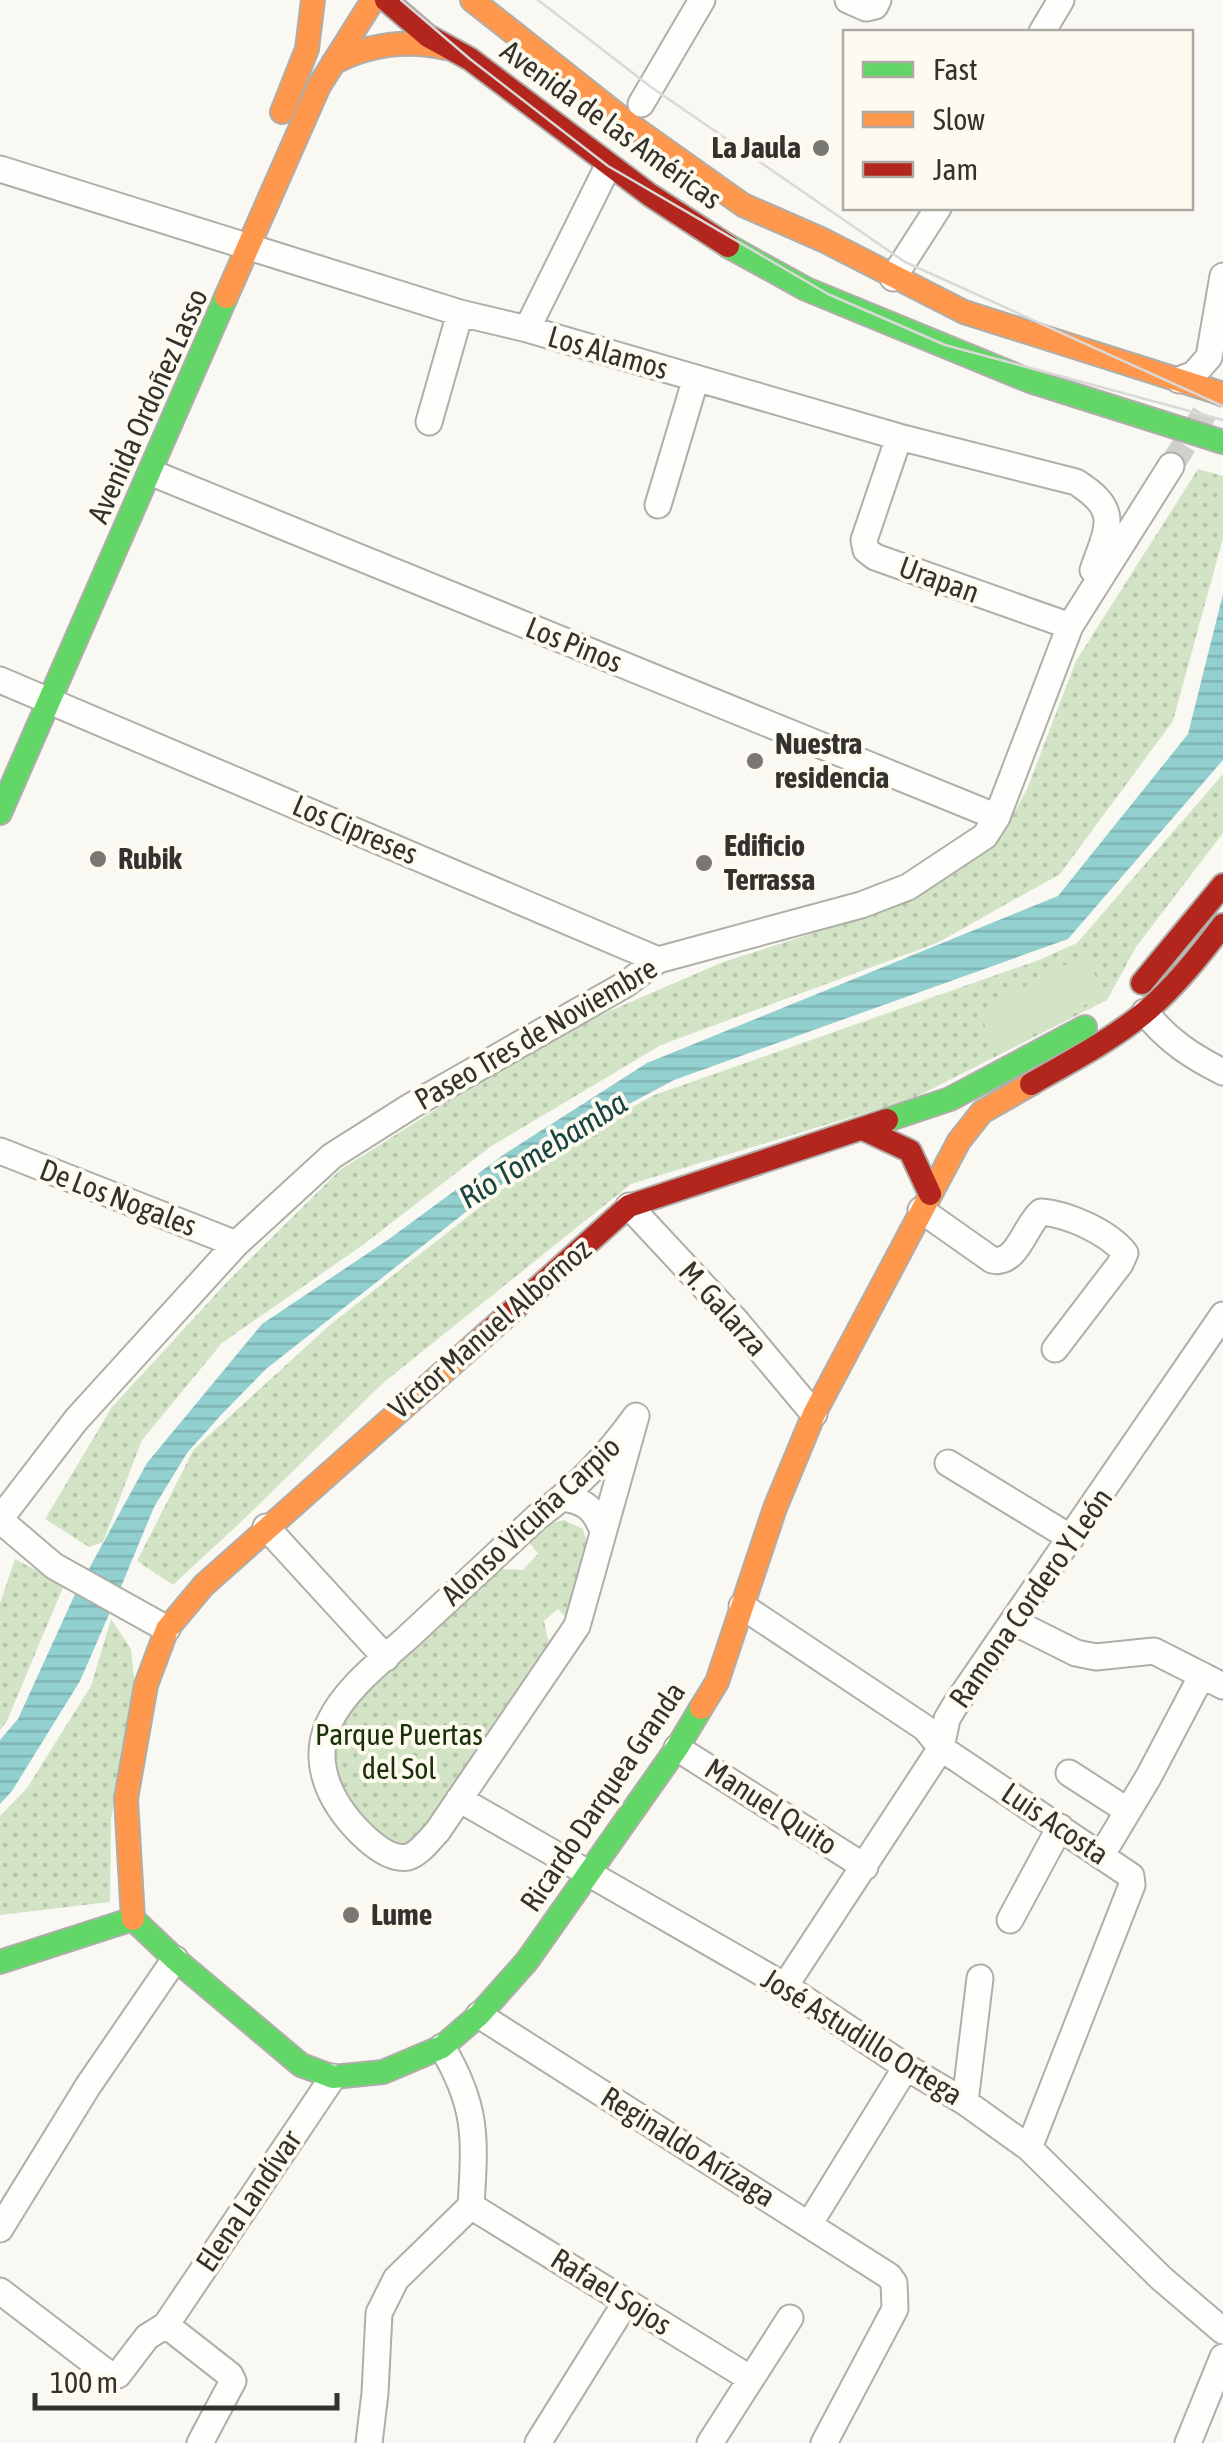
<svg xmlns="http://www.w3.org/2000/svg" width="1223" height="2443" font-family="'Asap Condensed',sans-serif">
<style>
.grass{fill:url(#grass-dots)}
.pitch{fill:#d3e4c6}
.water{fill:url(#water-rules)}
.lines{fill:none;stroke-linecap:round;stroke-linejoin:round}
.street-tunnel{stroke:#d2d0cb;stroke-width:25;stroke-dasharray:25 12;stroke-linecap:butt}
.street-casing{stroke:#afaea9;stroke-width:29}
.fast-casing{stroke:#afaea9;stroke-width:26}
.slow-casing{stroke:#afaea9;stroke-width:26}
.jam-casing{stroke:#afaea9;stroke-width:26}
.street{stroke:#fefefd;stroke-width:25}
.fast{stroke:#63d668;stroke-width:22}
.slow{stroke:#ff974d;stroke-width:22}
.jam{stroke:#b3261e;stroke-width:22}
.tram{stroke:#dad9d7;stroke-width:2.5}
.poi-dot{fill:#797773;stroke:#fdfaef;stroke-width:4}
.labels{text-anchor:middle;stroke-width:8;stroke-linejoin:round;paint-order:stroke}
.street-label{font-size:30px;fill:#33322e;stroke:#fdfaef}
.poi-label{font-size:30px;font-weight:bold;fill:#33322e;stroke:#fdfaef;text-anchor:start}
.park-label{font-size:30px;fill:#193009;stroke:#fdfaef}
.water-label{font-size:32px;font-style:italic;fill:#1a4444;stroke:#fdfaef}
</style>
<defs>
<pattern id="grass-dots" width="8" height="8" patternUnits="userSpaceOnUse" patternTransform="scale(2.5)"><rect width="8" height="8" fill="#d3e4c6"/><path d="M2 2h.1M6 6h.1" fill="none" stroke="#b6c4aa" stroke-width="1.8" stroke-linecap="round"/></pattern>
<pattern id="water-rules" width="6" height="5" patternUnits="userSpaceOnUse" patternTransform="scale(2.5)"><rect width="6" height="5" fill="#92d0cf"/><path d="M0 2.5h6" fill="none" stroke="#7eb3b2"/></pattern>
</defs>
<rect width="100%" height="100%" fill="#faf8f2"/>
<!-- grass -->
<path class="grass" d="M1198,469L1223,476V538L1173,721L1060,874L937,943L661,1045L490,1147L360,1247L222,1343L142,1440L103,1542L89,1547L45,1519L112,1407L228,1281L340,1170L552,1036L723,962L892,908L1001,837L1027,789L1076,661Z
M1223,774V833L1136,947L1107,1000L914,1098L631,1184L383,1383L243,1520L173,1585L137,1561L194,1449L331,1324L550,1152L654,1095L1039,960L1077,943Z
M564,1520L583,1529L589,1548L568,1619L558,1609L544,1621L550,1648L427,1826L416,1839L406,1845L383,1841L365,1823L339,1785L334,1745L340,1723L362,1695L500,1569L523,1570L538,1554L529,1542L548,1524Z
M15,1559L64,1585L7,1721L0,1730V1603Z
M111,1619L131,1649L135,1688L111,1819L110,1902L0,1915V1816L27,1788L91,1686Z"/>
<!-- pitch -->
<path class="pitch" d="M1084,955L1105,994L999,1052L978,1012Z"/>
<!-- water -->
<path class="water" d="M1223,594V760L1068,939L674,1080L592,1124L495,1189L266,1369L221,1415L187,1453L154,1507L118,1594L85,1576L147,1463L262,1324L389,1239L506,1153L647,1063L1058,896L1188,734Z
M81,1581L114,1603L80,1681L12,1791L0,1804V1740L18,1719Z"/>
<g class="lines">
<!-- street-tunnel -->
<path class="street-tunnel" d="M1171,466L1204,414L1221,379"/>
<!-- street casing -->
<g class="street-casing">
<path id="street" d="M848,0L866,8L875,6L878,0
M1042,32L1061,0
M641,104L702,0
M0,169L460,313L527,329L899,437L1076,482C1120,510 1109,525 1093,570
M893,278L938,208
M527,329L608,166
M1179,380L1194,374L1209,357L1223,276
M429,422L460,313
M899,437L864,540L866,550L875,557L1070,626
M152,473L997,817
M658,505L696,378
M0,680L658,960
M1145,1012C1167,1040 1191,1056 1223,1072
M0,1151L236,1244
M629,1206L737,1322L814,1414
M921,1210L992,1260C1017,1266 1025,1225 1041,1212C1068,1214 1108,1232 1125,1253L1120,1264L1055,1349
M636,1416L577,1626L437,1832C429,1840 419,1854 408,1857C393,1860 377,1848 367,1839C335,1810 309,1767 329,1723C344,1690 380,1662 407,1638C450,1598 494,1557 537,1517C576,1489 608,1455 636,1416Z
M948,1463L1071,1538
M563,1498C586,1501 595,1510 603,1531
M0,1519L76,1420L236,1244L332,1156L411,1106L626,984L658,960L861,905L908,887L985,836L997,817L1070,626L1171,466
M0,1520L54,1566L167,1629
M266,1527L386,1658
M742,1606L925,1728L941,1748L1131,1876L1132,1885L1029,2148
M1014,1622L1076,1653L1096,1657L1154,1651L1223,1686
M677,1748L865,1867
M1069,1773L1128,1811
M459,1799L785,1986L906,2067L965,2102L1029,2148L1161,2278L1223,2331
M1101,1856L1149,1776L1202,1675
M1010,1920L1060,1827
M785,1986L941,1748L947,1719L954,1707L1223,1315
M479,2015L889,2276L894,2283L895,2309L824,2443
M965,2102L980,1978
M471,2206L751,2379
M810,2223L906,2067
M0,2229L88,2086L175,1959
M0,2291L110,2375H118L147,2337L166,2325L333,2077
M166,2325L230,2375L233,2381L200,2443
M369,2443L375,2393L379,2313L396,2279L471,2206C475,2139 478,2107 442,2047
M538,2443L626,2302
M710,2443L790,2318
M1188,2443L1223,2357"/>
</g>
<!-- fast casing -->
<g class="fast-casing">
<path id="fast" d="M728,246L806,289L1030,381L1223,442
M0,813L226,297
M887,1120L950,1099L1085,1027
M133,1919L175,1959L301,2065L333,2077L383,2072L442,2047L479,2015L527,1961L677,1748L701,1708
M0,1962L133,1919"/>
</g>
<!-- slow casing -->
<g class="slow-casing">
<path id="slow" d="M472,0L629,124L743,205L823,240L964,312L1223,394
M333,63C369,44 406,39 446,48
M282,112L307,49L313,0
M226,297L319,86L373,0
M701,1708L717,1682L775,1508L814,1414L959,1141L982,1112L1031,1084
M133,1919L126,1799L146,1685L167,1629L204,1585L484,1336"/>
</g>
<!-- jam casing -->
<g class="jam-casing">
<path id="jam" d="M386,0L428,36L470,59L650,195L728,246
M1142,983L1223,885
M1031,1084C1069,1062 1110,1041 1144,1013C1174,988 1200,955 1223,925
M863,1129L910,1151L930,1194
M484,1336L629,1206L887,1120"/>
</g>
<!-- street -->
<use href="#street" class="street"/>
<!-- fast -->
<use href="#fast" class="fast"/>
<!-- slow -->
<use href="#slow" class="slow"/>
<!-- jam -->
<use href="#jam" class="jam"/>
<!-- tram -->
<path class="tram" d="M401,0L470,59L608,166L828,294L945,345L1223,420
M538,0L651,87L905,262L1223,406"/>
</g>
<!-- markers -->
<g class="poi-dot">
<circle cx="821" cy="148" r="10"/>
<circle cx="755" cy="761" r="10"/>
<circle cx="98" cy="859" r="10"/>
<circle cx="704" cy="863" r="10"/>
<circle cx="351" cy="1915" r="10"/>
</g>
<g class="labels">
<!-- street labels -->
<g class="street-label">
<text transform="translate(611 125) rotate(36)" y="10">Avenida de las Américas</text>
<text transform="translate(608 353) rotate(16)" y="10">Los Alamos</text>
<text transform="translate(148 406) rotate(-66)" y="10">Avenida Ordoñez Lasso</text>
<text transform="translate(939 580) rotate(20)" y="10">Urapan</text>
<text transform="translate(574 645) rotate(22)" y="10">Los Pinos</text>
<text transform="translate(355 830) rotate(23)" y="10">Los Cipreses</text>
<text transform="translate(536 1034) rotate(-30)" y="10">Paseo Tres de Noviembre</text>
<text transform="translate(118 1198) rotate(21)" y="10">De Los Nogales</text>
<text transform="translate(723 1309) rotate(48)" y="10">M. Galarza</text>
<text transform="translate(490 1329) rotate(-41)" y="10">Victor Manuel Albornoz</text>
<text transform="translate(531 1521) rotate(-43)" y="10">Alonso Vicuña Carpio</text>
<text transform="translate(1031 1598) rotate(-55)" y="10">Ramona Cordero Y León</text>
<text transform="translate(603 1797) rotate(-56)" y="10">Ricardo Darquea Granda</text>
<text transform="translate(771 1807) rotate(33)" y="10">Manuel Quito</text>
<text transform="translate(1055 1824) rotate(34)" y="10">Luis Acosta</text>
<text transform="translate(862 2037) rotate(32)" y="10">José Astudillo Ortega</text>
<text transform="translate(688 2147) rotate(32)" y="10">Reginaldo Arízaga</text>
<text transform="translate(249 2201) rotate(-56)" y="10">Elena Landívar</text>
<text transform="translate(611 2292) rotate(32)" y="10">Rafael Sojos</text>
</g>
<!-- poi labels -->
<g class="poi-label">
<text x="801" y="158" text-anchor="end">La Jaula</text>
<text x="775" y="754">Nuestra<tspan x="775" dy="34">residencia</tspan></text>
<text x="724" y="856">Edificio<tspan x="724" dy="34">Terrassa</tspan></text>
<text x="118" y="869">Rubik</text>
<text x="371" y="1925">Lume</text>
</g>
<!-- park labels -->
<g class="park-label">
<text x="399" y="1745">Parque Puertas<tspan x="399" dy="34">del Sol</tspan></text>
</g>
<!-- water labels -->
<g class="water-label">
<text transform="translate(543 1150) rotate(-32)" y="11">Río Tomebamba</text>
</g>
</g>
<!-- legend -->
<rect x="843" y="30" width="350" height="180" fill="#fdfaef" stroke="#acaaa2" stroke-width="2.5"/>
<rect x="863" y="62" width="50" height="15" fill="#63d668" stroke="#acaaa2" stroke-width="2.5"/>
<text x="933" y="80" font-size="30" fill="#33322e">Fast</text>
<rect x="863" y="112" width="50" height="15" fill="#ff974d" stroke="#acaaa2" stroke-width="2.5"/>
<text x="933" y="130" font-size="30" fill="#33322e">Slow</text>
<rect x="863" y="162" width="50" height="15" fill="#b3261e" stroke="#acaaa2" stroke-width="2.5"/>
<text x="933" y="180" font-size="30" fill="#33322e">Jam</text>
<!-- scale -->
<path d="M35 2393v15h302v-15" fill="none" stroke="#33322e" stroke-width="5"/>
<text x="50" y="2393" font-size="30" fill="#33322e" stroke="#fdfaef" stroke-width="8" paint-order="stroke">100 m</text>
</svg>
